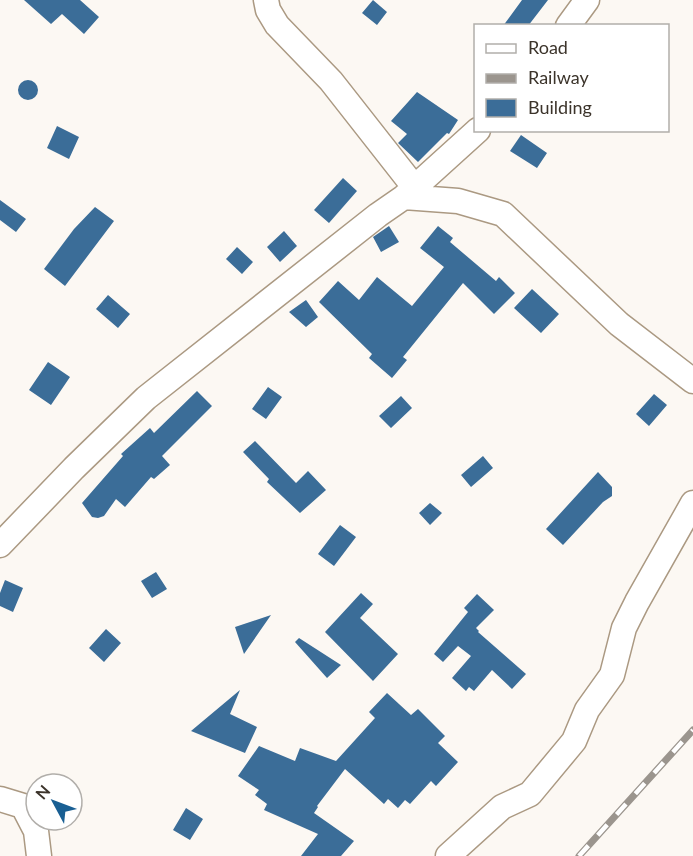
<svg xmlns="http://www.w3.org/2000/svg" width="693" height="856" font-family="Lato,sans-serif">
<style>
.building{fill:#3b6d98}
.lines{fill:none;stroke-linecap:round;stroke-linejoin:round}
.minor-casing{stroke:#ab9982;stroke-width:27}
.minor{stroke:#fff;stroke-width:24}
.rail-casing{stroke:#9b958e;stroke-width:7}
.rail{stroke:#fff;stroke-width:4.5;stroke-dasharray:14;stroke-linecap:butt}
</style>
<rect width="100%" height="100%" fill="#fcf8f3"/>
<!-- building -->
<path class="building" d="M24,0H80L99,17L84,34L62,14L51,24Z
M373,0L387,12L377,25L362,13Z
M522,0H548L528,26H503Z
M18 90a10 10 0 1 1 20 0a10 10 0 1 1-20 0Z
M417,92L458,120L449,134L447,133L418,162L398,143L407,134L391,121Z
M57,126L79,137L69,159L47,148Z
M521,135L547,153L537,168L510,151Z
M343,178L357,191L329,223L314,210Z
M0,200L26,219L16,232L0,220Z
M95,207L114,221L65,286L44,269L74,229Z
M389,226L399,242L381,252L373,237Z
M438,226L453,238L450,242L496,281L499,277L515,293L494,314L463,283L403,357L407,360L392,378L369,358L372,354L319,302L338,281L359,300L377,277L412,306L444,267L420,248Z
M284,231L297,246L280,262L267,247Z
M237,247L253,262L242,274L226,259Z
M532,289L559,314L541,333L514,308Z
M108,295L130,314L118,328L96,309Z
M306,300L318,317L306,327L289,312Z
M48,362L70,377L51,405L29,390Z
M268,387L282,397L266,419L252,409Z
M197,391L212,406L162,456L170,465L154,479L151,477L125,507L116,499L104,516L98,518L92,517L82,503L123,456L121,454L150,428L154,433Z
M654,394L667,405L649,426L636,414Z
M401,396L412,408L391,428L379,416Z
M255,441L296,483L308,471L326,490L300,513L267,482L269,479L243,452Z
M483,456L493,468L471,487L461,475Z
M598,472L612,487V496L603,502L563,545L546,529Z
M430,503L442,513L430,525L419,513Z
M340,525L356,537L334,566L318,554Z
M156,572L167,589L152,598L141,581Z
M5,580L23,588L13,612L0,606V593Z
M361,593L373,604L360,618L398,654L373,681L325,632Z
M477,594L494,610L476,628L479,631L478,632L526,674L512,689L492,670L474,691L469,687L466,691L452,678L471,656L458,646L443,662L434,654L468,612L464,608Z
M271,615L244,654L235,627Z
M106,629L121,643L104,662L89,648Z
M299,638L341,665L327,678L295,642Z
M240,690L230,714L257,727L245,753L191,731Z
M387,693L411,715L418,709L445,736L438,743L458,762L436,786L431,781L410,804L405,800L398,808L388,799L384,804L345,769L317,806L318,807L314,813L354,841L341,856H301L318,834L264,810L267,804L255,795L259,790L238,776L259,746L295,761L300,748L336,761L375,718L369,712Z
M186,808L203,819L190,840L173,830Z"/>
<g class="lines">
<!-- minor casing -->
<g class="minor-casing">
<path id="minor" d="M266,0L268,10L277,25L331,81L415,188
M568,26L587,0
M404,197L478,130
M0,545L74,468L146,398L378,215L404,197L458,201L503,214L619,324L693,381
M0,799L23,806L36,831L39,856
M448,856L502,807L530,794L574,741L587,710L612,675L624,628L637,602L693,503"/>
</g>
<!-- minor -->
<use href="#minor" class="minor"/>
<!-- rail casing -->
<g class="rail-casing">
<path id="rail" d="M579,856L693,730"/>
</g>
<!-- rail -->
<use href="#rail" class="rail"/>
</g>
<!-- legend -->
<rect x="474" y="24" width="195" height="108" fill="#ffffff" stroke="#b1aeaa" stroke-width="1.5"/>
<rect x="486" y="44" width="30" height="9" fill="#ffffff" stroke="#b1aeaa" stroke-width="1.5"/>
<text x="528" y="54" font-size="18" fill="#3c342b">Road</text>
<rect x="486" y="74" width="30" height="9" fill="#9b958e" stroke="#b1aeaa" stroke-width="1.5"/>
<text x="528" y="84" font-size="18" fill="#3c342b">Railway</text>
<rect x="486" y="99" width="30" height="18" fill="#3b6d98" stroke="#b1aeaa" stroke-width="1.5"/>
<text x="528" y="114" font-size="18" fill="#3c342b">Building</text>
<!-- north arrow -->
<g transform="translate(54 802) rotate(311)"><circle r="28" fill="#ffffff" stroke="#b1aeaa" stroke-width="1.5"/>
<path d="M0-4.5L10 22L0 15L-10 22Z" fill="#195f93"/>
<text y="-9" font-size="16" font-weight="bold" text-anchor="middle" fill="#3c342b">N</text>
</g>
</svg>
